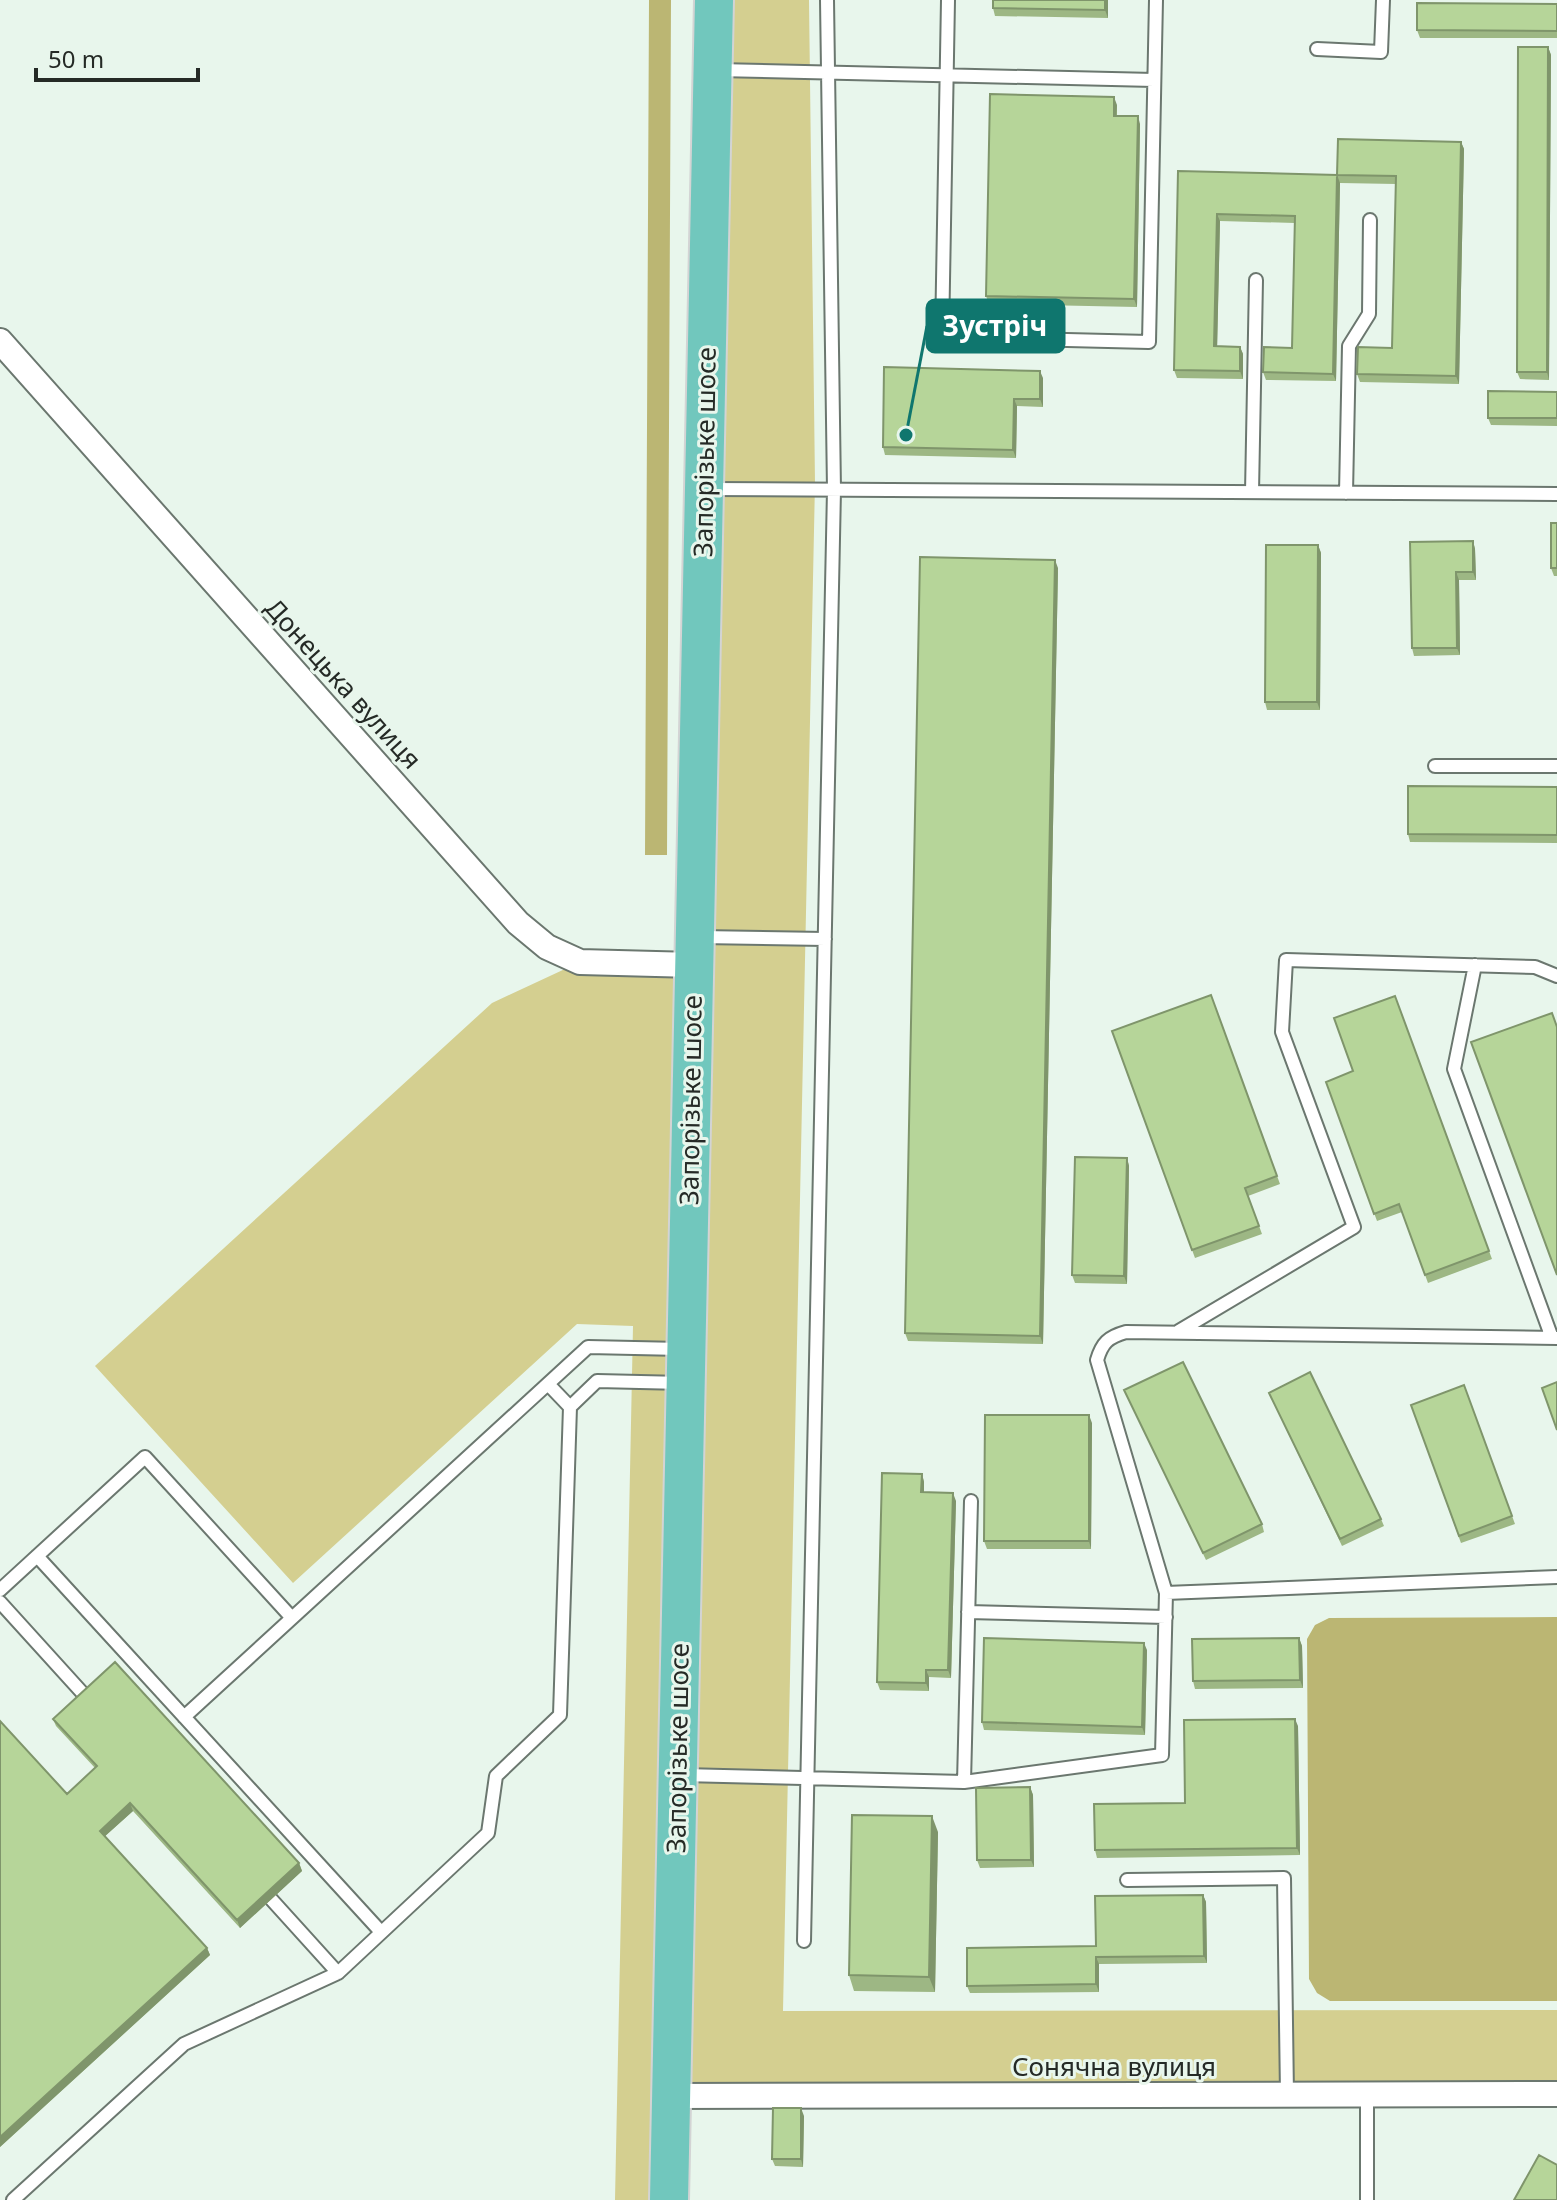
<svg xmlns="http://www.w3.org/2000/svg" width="1557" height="2200" font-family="'Noto Sans',sans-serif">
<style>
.green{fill:#d4cf90}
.forest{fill:#bbb673}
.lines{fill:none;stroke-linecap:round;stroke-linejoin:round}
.lane-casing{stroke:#6b776f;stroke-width:16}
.street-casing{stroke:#6b776f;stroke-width:28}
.primary-casing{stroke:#d3d4d4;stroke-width:42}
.lane{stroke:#fff;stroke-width:12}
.street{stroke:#fff;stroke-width:24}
.primary{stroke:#71c7bd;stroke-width:38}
.wall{fill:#9db784}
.shaded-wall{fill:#7f956b}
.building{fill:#b6d599;stroke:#7f956b;stroke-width:2}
.labels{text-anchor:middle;stroke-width:6;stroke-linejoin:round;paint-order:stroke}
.street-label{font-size:26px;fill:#252a26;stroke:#e8f6ec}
.leader{fill:none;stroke:#0f766e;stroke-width:3}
.callout-dot{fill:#0f766e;stroke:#e8f6ec;stroke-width:3}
.callout{fill:#0f766e;stroke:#0f766e;stroke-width:3}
.callout-label{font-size:28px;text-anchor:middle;font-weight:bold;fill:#fff}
</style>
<rect width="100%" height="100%" fill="#e8f6ec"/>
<!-- green -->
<path class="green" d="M727,0H809L815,483L783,2011L1557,2010V2083L686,2084Z
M580,962L676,965L653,2200H615L633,1326L577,1324L293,1583L95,1366L492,1003Z"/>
<!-- forest -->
<path class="forest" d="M649,0H671L667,855H645Z
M1557,1617V2001H1330L1317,1993L1309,1979L1307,1639L1315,1625L1329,1618Z"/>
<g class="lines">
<!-- lane casing -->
<g class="lane-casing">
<path id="lane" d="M948,0L942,337L1149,342L1156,0
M1317,49L1381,52L1383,0
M717,70L1154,80
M708,489L1557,494
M1252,492L1256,280
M1346,493L1349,346L1369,314L1370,220
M1435,766H1557
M700,937L825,939
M1475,965L1454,1069L1552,1338
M1179,1331L1354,1227L1282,1032L1286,960L1535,967L1557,976
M548,1384L570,1407
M37,1556L381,1932
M0,1590L145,1457L292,1618
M1166,1593L1557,1577
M0,1602L87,1698
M968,1612L1166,1617
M184,1717L588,1347L681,1349
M683,1775L964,1782L1162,1755L1166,1593L1097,1360C1102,1343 1108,1337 1126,1332L1557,1338
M964,1782L971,1501
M1127,1880L1284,1878L1287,2095
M271,1899L338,1973
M804,1941L834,490L827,0
M1367,2095V2200
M13,2200L184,2044L338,1973L488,1833L496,1776L560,1715L570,1407L597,1381L683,1383"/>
</g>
<!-- street casing -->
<g class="street-casing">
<path id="street" d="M0,341L518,923L547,947L580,962L694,965
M671,2096L1557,2094"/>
</g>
<!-- primary casing -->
<g class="primary-casing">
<path id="primary" d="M669,2200L714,0"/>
</g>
<!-- lane -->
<use href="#lane" class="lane"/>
<!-- street -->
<use href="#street" class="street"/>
<!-- primary -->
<use href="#primary" class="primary"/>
</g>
<!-- wall -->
<path class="wall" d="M1108,0V18L995,16L993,8Z
M1557,4V38H1420L1417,30Z
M1548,47L1551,55L1549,380L1520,379L1517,372Z
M1117,105V116L1140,124L1137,307L989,304L986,296Z
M1461,142L1464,149L1459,384L1360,382L1357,374L1392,348L1396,184L1340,183L1336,381L1266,380L1263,372L1292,348L1295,223L1220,221L1217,346L1240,347L1243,354V379L1177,378L1174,370L1178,171L1337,175Z
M1043,378V407L1017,406L1016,458L885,455L883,447Z
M1557,392V426L1491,425L1488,418Z
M1557,523V576H1554L1551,568Z
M1473,541L1475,549L1476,580H1459L1460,655L1414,656L1412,648Z
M1318,545L1321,553L1320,710H1267L1265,702Z
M1058,568L1043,1344L908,1341L905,1333Z
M1557,787V843L1410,842L1408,834Z
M1211,995L1280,1184L1248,1196L1262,1234L1195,1258L1112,1031Z
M1395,996L1492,1259L1428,1283L1402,1212L1377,1221L1326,1082L1353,1071Z
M1127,1158L1129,1166L1127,1284L1075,1283L1072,1275Z
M1464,1385L1515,1524L1461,1543L1411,1405Z
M1124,1390L1262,1524L1264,1532L1206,1560Z
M1269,1393L1381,1519L1384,1526L1342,1546Z
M1092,1423L1091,1549H987L984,1541Z
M922,1474L924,1482V1492L956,1501L951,1678L929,1677V1691L880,1690L877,1682Z
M1299,1638L1302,1646L1303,1688L1195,1689L1193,1681Z
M1147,1650L1145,1735L984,1730L982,1722Z
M53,1719L299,1863L302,1871L240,1928L133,1811L105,1836L207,1948L210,1955L0,2147V1721L67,1794L95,1768L56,1726Z
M1298,1726L1300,1855L1097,1858L1095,1850L1185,1803Z
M1030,1787L1033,1795L1034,1867L980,1868L977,1860Z
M938,1832L935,1992L854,1991L849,1975Z
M1203,1895L1206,1902L1207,1963L1099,1964V1992L970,1993L967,1986L1096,1946Z
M804,2116L803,2167L775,2166L772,2159Z"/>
<!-- shaded-wall -->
<path class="shaded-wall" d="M1105,0H1108V18L1105,10Z
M1548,47L1551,55L1549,380L1547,372Z
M1114,97L1117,105L1116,123L1114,116Z
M1138,116L1140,124L1137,307L1134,299Z
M1461,142L1464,149L1459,384L1456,376Z
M1337,175L1340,183L1336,381L1333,374Z
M1217,214L1220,221L1217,354L1214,346Z
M1240,347L1243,354V379L1240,371Z
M1040,371L1043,378V407L1040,399Z
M1014,399L1017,406L1016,458L1013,450Z
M1473,541L1475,549L1476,580L1473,572Z
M1318,545L1321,553L1320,710L1317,702Z
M1055,560L1058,568L1043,1344L1040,1336Z
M1456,572L1459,580L1460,655L1457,648Z
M1127,1158L1129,1166L1127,1284L1124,1276Z
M1089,1415L1092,1423L1091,1549L1089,1541Z
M922,1474L924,1482V1500L921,1492Z
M953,1493L956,1501L951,1678L948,1670Z
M1299,1638L1302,1646L1303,1688L1300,1680Z
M1144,1643L1147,1650L1145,1735L1142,1727Z
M926,1670L929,1677V1691L926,1683Z
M1295,1719L1298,1726L1300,1855L1297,1848Z
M1030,1787L1033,1795L1034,1867L1031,1860Z
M130,1803L133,1811L103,1838L100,1831Z
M932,1816L938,1832L935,1992L929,1977Z
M299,1863L302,1871L240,1928L237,1920Z
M1203,1895L1206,1902L1207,1963L1204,1956Z
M207,1948L210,1955L0,2147V2137Z
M1096,1957L1099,1964V1992L1096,1984Z
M801,2108L804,2116L803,2167L801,2159Z"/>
<!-- building -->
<path class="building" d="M993,0H1105V10L993,8Z
M1417,3L1557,4V31L1417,30Z
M1518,47H1548L1547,372H1517Z
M990,94L1114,97V116H1138L1134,299L986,296Z
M1338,139L1461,142L1456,376L1357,374L1358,347L1392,348L1396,176L1337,175Z
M1178,171L1337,175L1333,374L1263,372L1264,347L1292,348L1295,216L1217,214L1214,346L1240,347V371L1174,370Z
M884,367L1040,371V399H1014L1013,450L883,447Z
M1488,391L1557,392V418H1488Z
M1551,523H1557V568H1551Z
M1473,541V572H1456L1457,648H1412L1410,542Z
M1266,545H1318L1317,702H1265Z
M920,557L1055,560L1040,1336L905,1333Z
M1408,786L1557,787V835L1408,834Z
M1211,995L1277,1176L1245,1188L1259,1226L1192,1250L1112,1031Z
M1395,996L1489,1251L1425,1275L1399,1204L1374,1214L1326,1082L1353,1071L1334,1018Z
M1552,1013L1557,1027V1275L1471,1042Z
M1075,1157L1127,1158L1124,1276L1072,1275Z
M1183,1362L1262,1524L1203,1553L1124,1390Z
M1310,1372L1381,1519L1340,1539L1269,1393Z
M1557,1382V1430L1542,1388Z
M1464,1385L1512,1516L1459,1536L1411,1405Z
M985,1415H1089V1541H984Z
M882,1473L922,1474L921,1492L953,1493L948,1670H926V1683L877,1682Z
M984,1638L1144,1643L1142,1727L982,1722Z
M1299,1638L1300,1680L1193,1681L1192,1639Z
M115,1662L299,1863L237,1920L130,1803L100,1831L207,1948L0,2137V1721L67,1794L97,1766L53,1719Z
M1295,1719L1297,1848L1095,1850L1094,1804L1185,1803L1184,1720Z
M1030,1787L1031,1860H977L976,1788Z
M852,1815L932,1816L929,1977L849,1975Z
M1203,1895L1204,1956L1096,1957V1984L967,1986V1948L1096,1946L1095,1896Z
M773,2108H801V2159H772Z
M1539,2155L1557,2165V2200H1514Z"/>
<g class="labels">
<!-- street labels -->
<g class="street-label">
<text transform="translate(705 452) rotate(-89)" y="9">Запорізьке шосе</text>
<text transform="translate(343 684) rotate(48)" y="9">Донецька вулиця</text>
<text transform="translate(691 1100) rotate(-89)" y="9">Запорізьке шосе</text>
<text transform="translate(678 1748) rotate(-89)" y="9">Запорізьке шосе</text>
<text x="1114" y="2076">Сонячна вулиця</text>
</g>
</g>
<!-- callouts -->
<path class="leader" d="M906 435L927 326"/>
<circle class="callout-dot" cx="906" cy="435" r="8"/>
<rect class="callout" x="927" y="300" width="137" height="52" rx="8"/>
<g class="callout-label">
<text x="995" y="336">Зустріч</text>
</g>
<!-- scale -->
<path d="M36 68v12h162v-12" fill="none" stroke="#252a26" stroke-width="4"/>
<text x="48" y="68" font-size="24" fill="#252a26" stroke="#e8f6ec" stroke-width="6" paint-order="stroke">50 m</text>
</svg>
